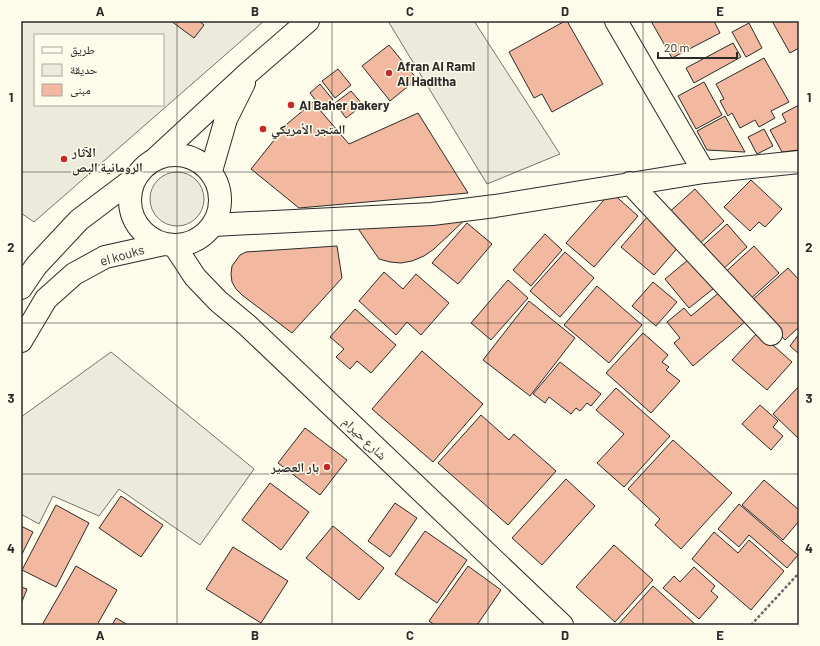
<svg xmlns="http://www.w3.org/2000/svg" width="820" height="646" font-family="Barlow,'Noto Naskh Arabic',sans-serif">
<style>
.green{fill:#ecebdb;stroke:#74746e;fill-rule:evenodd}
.parking{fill:#eceadb;stroke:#74746e}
.building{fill:#f2b8a0;stroke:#2b2b2b}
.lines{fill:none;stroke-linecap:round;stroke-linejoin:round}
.minor-casing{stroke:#2b2b2b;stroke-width:24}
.tertiary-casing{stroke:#2b2b2b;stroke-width:24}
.secondary-casing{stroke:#2b2b2b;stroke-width:24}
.path{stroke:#6a6964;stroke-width:2.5;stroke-dasharray:3 2;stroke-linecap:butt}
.minor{stroke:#fdfbea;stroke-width:22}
.tertiary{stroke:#fdfbea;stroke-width:22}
.secondary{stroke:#fdfbea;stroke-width:22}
.grid{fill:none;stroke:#2b2b2b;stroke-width:1;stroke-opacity:0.55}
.poi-dot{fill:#c62828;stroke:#fdfbea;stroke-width:1.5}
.labels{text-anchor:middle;stroke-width:3;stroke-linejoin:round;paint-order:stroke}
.poi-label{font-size:13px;font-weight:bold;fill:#2b2b2b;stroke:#fdfbea;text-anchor:start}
.street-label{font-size:13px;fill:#2b2b2b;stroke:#fdfbea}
.neatline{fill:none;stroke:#2b2b2b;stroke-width:1.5}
.grid-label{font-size:13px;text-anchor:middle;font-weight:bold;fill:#2b2b2b}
</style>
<rect width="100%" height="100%" fill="#fdfbea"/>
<!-- green -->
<path class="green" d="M21,21H264L34,222L21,213ZM35,35H163V105H35Z
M150 199a27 27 0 1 1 54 0a27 27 0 1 1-54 0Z"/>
<!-- parking -->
<path class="parking" d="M388,21H474L560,154L487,184Z
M111,352L254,469L200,545L119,489L99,516L53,496L39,524L21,514V417Z"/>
<!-- building -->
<path class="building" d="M171,21H199L204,25L194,38Z
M565,21H567L603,84L552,112L542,94L534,98L509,52Z
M651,21H714L720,33L672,58Z
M772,21H799V48L790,53Z
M749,23L762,48L746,57L732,32Z
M733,43L741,57L694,83L686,68Z
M389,45L417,79L390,101L362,66Z
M764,58L789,102L771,111L775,118L759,127L755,120L740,128L732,113L728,116L720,101L724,99L716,84Z
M338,69L351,85L335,98L322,81Z
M704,82L722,115L696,129L678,96Z
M320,84L333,100L322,109L310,93Z
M351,91L363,105L346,118L335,103Z
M313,102L349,144L418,113L468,193L299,208L251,169L287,124Z
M799,105V150L782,152L770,130L786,122L782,114Z
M725,116L745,152L707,150L697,131Z
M764,129L773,146L757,154L748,137Z
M751,180L782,209L765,227L759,222L750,231L724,207Z
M695,189L724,221L696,247L666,215Z
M611,192L638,216L594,267L566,243Z
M469,216L434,249L424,256L412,261L401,263L390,262L379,259L357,227Z
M648,216L681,244L654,275L621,247Z
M467,223L492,244L458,284L432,263Z
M727,224L747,247L719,273L698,250Z
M545,234L562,250L531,286L513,270Z
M337,246L342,278L292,333L242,295L236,289L232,282L231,274L232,266L240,255L246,252Z
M754,246L779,273L746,303L721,276Z
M565,252L594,278L560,317L530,291Z
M694,255L718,285L689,308L665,279Z
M788,268L799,280V327L785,340L750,302Z
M384,272L403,289L416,274L449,303L421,335L407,322L396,335L359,301Z
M508,280L528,298L491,340L471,323Z
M653,282L677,302L656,326L632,306Z
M597,286L642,325L609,363L564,325Z
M721,291L746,321L693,366L674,343L680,338L667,322L684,308L691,316Z
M529,301L575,338L530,396L483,360Z
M355,309L396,345L371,373L357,361L350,369L336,357L344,349L330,337Z
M758,332L792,362L767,390L732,360Z
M643,333L668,355L662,362L669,367L666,370L680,381L651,413L606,373Z
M799,334V354L790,346Z
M422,351L483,404L433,462L372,409Z
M560,362L601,394L591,406L587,403L580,411L576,408L571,414L549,397L545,403L533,394Z
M799,386V439L773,414Z
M616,388L670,436L624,487L597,463L624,434L596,410Z
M760,405L778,421L773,427L783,436L771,450L742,424Z
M481,415L509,440L514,434L556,471L508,525L438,463Z
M305,428L347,460L320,495L278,463Z
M673,440L732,493L681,549L655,525L660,519L628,489Z
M566,479L595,506L542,565L512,538Z
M764,480L799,510V521L783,540L742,505Z
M270,483L309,512L281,550L242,520Z
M121,496L163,525L141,557L99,528Z
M395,503L417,518L390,557L368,541Z
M739,504L798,555L787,568L749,535L739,547L718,529Z
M56,505L89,523L56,587L22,570Z
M21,526L33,532L21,556Z
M333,526L384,568L359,600L306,558Z
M425,531L467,560L437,603L395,574Z
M714,532L738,553L749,540L784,571L751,610L692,559Z
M614,545L653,580L615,622L576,587Z
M233,547L288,581L261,623L206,589Z
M76,566L117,590L97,625H42Z
M468,566L501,590L477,625H435L429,621Z
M694,567L715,586L711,591L718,597L699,619L663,588L674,576L680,582Z
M653,586L696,625H618Z
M21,587L27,589L21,604Z
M116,618L128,625H112Z"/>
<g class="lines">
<!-- minor casing -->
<g class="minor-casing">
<path id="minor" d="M616,21L704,172
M630,183L771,334
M213,225L432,214L495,206L704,172L799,162"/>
</g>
<!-- tertiary casing -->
<g class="tertiary-casing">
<path id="tertiary" d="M174,245L195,277L218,301L247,325L562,625"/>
</g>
<!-- secondary casing -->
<g class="secondary-casing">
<path id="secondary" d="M130 200a45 45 0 1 1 90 0a45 45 0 1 1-90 0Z
M154,160L248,73L308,21
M211,171L226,119L244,83
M21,288L36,266L79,220L136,177
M21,341L46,299L74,274L105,257L164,244"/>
</g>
<!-- path -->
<path class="path" d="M751,625L799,573"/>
<!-- minor -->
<use href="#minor" class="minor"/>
<!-- tertiary -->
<use href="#tertiary" class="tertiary"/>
<!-- secondary -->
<use href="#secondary" class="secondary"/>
</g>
<!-- grid -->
<path class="grid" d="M177,21V625M332,21V625M488,21V625M643,21V625M21,172H799M21,323H799M21,474H799"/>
<!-- markers -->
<g class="poi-dot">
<circle cx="389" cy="73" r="4"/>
<circle cx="291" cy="105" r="4"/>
<circle cx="263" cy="129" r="4"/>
<circle cx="64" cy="159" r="4"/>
<circle cx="327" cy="467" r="4"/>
</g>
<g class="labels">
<!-- poi labels -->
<g class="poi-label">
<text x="397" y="71">Afran Al Raml<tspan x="397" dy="15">Al Haditha</tspan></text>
<text x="299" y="110">Al Baher bakery</text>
<text x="271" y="134">المتجر الأمريكي</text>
<text x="72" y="157">الآثار<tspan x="72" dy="15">الرومانية البص</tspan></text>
<text x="319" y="472" text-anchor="end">بار العصير</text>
</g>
<!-- street labels -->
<g class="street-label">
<text transform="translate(122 255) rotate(-16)" y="5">el kouks</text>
<text transform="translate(365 438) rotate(44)" y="5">شارع حيرام</text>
</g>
</g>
<!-- border -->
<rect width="820" height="646" fill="none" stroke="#fdfbea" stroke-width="44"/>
<!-- legend -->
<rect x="34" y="34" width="130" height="72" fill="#fdfbea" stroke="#a9a89e"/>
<rect x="42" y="47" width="20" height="6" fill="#fdfbea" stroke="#a9a89e"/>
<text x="70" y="54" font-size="12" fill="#2b2b2b">طريق</text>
<rect x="42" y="64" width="20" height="12" fill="#ecebdb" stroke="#a9a89e"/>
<text x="70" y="74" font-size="12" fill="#2b2b2b">حديقة</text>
<rect x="42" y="84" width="20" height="12" fill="#f2b8a0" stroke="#a9a89e"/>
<text x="70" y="94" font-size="12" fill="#2b2b2b">مبنى</text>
<!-- scale -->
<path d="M658 52v6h79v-6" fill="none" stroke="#2b2b2b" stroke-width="2"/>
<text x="664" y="52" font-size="12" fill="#2b2b2b" stroke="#fdfbea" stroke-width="3" paint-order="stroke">20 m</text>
<rect x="22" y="22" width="776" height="602" class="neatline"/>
<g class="grid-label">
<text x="100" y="16">A</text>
<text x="255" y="16">B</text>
<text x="410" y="16">C</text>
<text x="565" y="16">D</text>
<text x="720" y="16">E</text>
<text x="11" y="102">1</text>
<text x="809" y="102">1</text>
<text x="11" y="252">2</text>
<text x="809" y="252">2</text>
<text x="11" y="403">3</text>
<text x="809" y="403">3</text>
<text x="11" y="553">4</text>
<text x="809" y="553">4</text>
<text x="100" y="640">A</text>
<text x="255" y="640">B</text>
<text x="410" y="640">C</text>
<text x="565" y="640">D</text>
<text x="720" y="640">E</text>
</g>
</svg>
